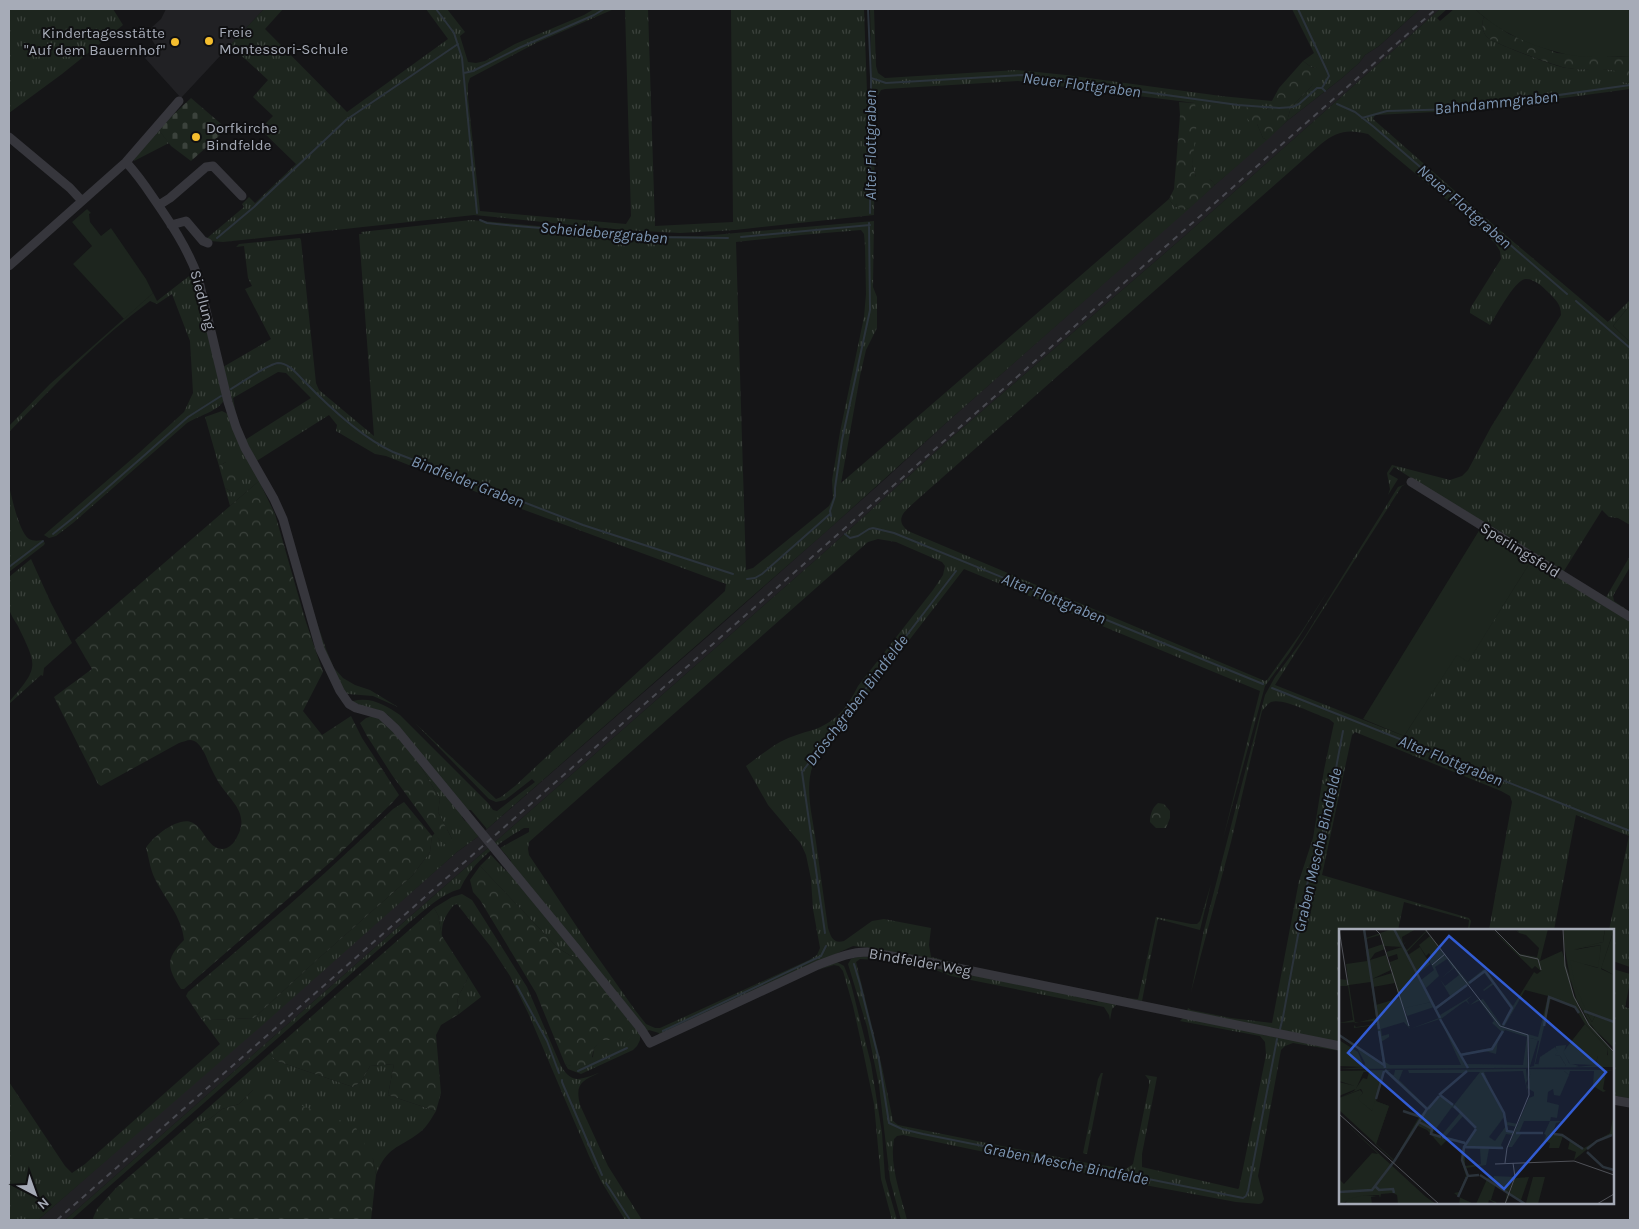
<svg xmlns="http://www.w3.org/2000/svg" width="1639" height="1229" font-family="Karla,sans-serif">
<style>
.built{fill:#212124}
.grass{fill:url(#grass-tufts);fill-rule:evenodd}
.forest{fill:url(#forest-crowns)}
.cemetery{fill:url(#cemetery-stones)}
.green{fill:#1d251e}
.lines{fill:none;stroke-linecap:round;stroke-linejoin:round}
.stream{stroke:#2b333b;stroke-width:2}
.minor{stroke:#36363c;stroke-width:9}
.rail{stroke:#494a51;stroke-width:2;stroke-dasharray:6 5;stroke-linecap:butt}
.poi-dot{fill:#f5be2e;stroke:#101012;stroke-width:2}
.labels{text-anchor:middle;stroke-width:4;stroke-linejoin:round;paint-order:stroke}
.poi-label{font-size:15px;fill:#a6abb7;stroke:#101012;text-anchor:start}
.street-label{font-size:15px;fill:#a6abb7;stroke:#101012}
.water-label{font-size:16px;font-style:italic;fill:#7d96b3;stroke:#101012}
.inset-river{fill:none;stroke:#2b333b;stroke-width:2.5}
.inset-road{fill:none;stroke:#4f5157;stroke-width:1}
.view{fill:#325cd3;fill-opacity:0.15;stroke:#325cd3;stroke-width:2.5}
.inset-edge{fill:none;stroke:#a6abb7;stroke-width:2.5}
</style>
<defs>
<pattern id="grass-tufts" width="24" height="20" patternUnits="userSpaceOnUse" patternTransform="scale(1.25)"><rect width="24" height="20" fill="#1d251e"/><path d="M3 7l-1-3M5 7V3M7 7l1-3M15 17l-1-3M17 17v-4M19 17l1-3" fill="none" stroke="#3b423c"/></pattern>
<pattern id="forest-crowns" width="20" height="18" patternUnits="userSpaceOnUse" patternTransform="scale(1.25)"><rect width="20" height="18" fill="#1d251e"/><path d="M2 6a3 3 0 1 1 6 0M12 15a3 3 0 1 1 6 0" fill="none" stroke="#3b423c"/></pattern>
<pattern id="cemetery-stones" width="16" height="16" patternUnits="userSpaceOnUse" patternTransform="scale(1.25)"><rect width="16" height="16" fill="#1d251e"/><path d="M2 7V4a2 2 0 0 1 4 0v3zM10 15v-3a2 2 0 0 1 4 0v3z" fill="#3b423c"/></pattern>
</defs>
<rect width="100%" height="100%" fill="#151517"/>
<!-- built -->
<path class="built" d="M166,9H264L181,98L145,58L157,48L152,40L151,28L161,19Z
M1420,9H1440L1180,240L951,438L819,557L65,1220H38L457,852L479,836L714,631L884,480L946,423L1287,121L1342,78L1359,63L1365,55L1379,46Z"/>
<!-- grass -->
<path class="grass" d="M9,9H113L123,25L62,74L9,113Z
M264,9H283L265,29L347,112L448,39L426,9H447L465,32L460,36L468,62L476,63L485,61L515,44L584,15L594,9H614L536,43L470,78L468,84V97L480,211L491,212L626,224L631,216L625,9H648L655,226L733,222L731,9H864L867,92L872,90L870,9H874L876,66L878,73L885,78L1017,70L1066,75L1221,96L1273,101L1257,124L1263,138L1267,140L1215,185L1211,180L1196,177L1192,165L1195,103L1018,81L885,89L881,90L875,101L874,215L735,230L680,233L625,230L474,215L223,242L210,241L206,239L244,207L242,204L249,197L255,203L296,164L260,129L273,116L253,97L268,80L230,45Z
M1292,9H1420L1379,46L1365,55L1359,63L1342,78L1287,121L1291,107L1312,86L1317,68L1311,67L1303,61L1314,53Z
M1440,9H1447L1437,18L1440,21L1454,9H1475L1484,17C1481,23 1482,33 1488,38C1496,44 1556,67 1567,68C1584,71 1600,67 1617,71L1622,82L1630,83V89L1475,110L1375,115L1373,119L1489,221L1608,322L1630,300V305L1613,326L1630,342V525L1618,518L1609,517L1602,510L1562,574L1394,467L1389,474L1398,479L1388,495L1390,489L1387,473L1392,465L1450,480L1462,476L1468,470L1491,427L1561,315C1561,304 1556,300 1548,292C1543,287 1534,278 1525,279C1514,281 1496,316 1490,325L1470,313V310L1471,307L1501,259L1500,251L1495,243L1465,215L1368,134C1348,129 1337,131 1321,144L918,499C908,509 892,518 908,531L1265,681L1267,680L1302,631L1329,589L1290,652L1265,686L1223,839L1260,691L964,569L813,765C804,789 813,818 816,842C820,871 824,899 828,928C831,937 833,944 844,941L872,921L884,919L931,928L929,945L931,957L987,971L1125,998L1138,999L1156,917L1191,924H1197L1200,921L1211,884L1200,930L1158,919L1142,1001L870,948L853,946L658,1035L659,1033L649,1030L647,1031L510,862L511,861L500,848L529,832V828H524C498,843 473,861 460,889C441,894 426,909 411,921L71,1220H65L819,557L951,438L1180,240ZM878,539L896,542L942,562L945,566L943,575L933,590L858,686C847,708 836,722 813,730C802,733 791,736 780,742C768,749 757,758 746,766L768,805L801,844L806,855L811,879L813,909L820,948L817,955L809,960L660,1028H655L646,1024L635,1010L589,945L529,855L528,849L529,842L868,542Z
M158,129L169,143L134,161V159Z
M1169,199L1174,206L1184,210L1191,207L946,423L828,530L487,829L471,810H467L388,715C377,707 365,708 353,703V701C371,696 387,706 400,715L488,803L493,810L497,811L535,782L532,779L505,800L496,802L489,799L415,723L496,799L501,797L515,786L725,591L726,584L489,497L386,456L375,454L336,431L337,425L329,415L255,462L245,440L311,398L286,373L278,372L233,398L236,414L223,367L271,339L245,289L252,286L248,278L244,246L236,247L239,244L300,238L301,240L316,383L319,390L374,436L359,234H362L361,232L471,220L604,232L673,236H702L874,221L873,287L877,297V328L866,350L860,376L841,483ZM861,230L864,234L865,246L866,294L864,317L840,432L832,480L833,498L829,506L753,568L746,570L736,242L801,235Z
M193,273L224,400C219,411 198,416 187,423L73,523L56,536L49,538L44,535L140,452L184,412L193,393L190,341L172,294L157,304L150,301C98,339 54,386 9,432V426L50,384L153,293L157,301Z
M222,411L228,414L259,481L230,506L225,488L232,492L226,462L219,466L205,417Z
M1406,484L1402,486L1275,685L1404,736L1457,654L1468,661L1531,561L1630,621V967L1613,961V930H1609L1629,836L1576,815L1554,930H1489L1512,802L1510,796L1501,791L1355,732L1352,735L1322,875L1469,918L1471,921L1469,930H1468L1469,920L1404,902L1398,930H1340V1043L1187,1011L1188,1008L1191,1010L1231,1018L1272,1023L1299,881L1313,838L1324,770L1334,723L1329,719C1317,715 1282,697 1271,702C1267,704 1265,708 1262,711L1231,842L1191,992L1204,930L1265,695L1275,677L1304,638L1398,487Z
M9,486C12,498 19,532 29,539C33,541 37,541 42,540L45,543L44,545L9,572Z
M287,519L315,617L326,649L334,668L343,678L355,685L370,690L398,707L373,696L348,694L342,690L323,648Z
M1630,556V567L1613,596L1614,601L1630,612V615L1605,599Z
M31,559L51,603L72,643L44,668L43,676L41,675L9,704V702C40,667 37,666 18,626C15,621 10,614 9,608C7,599 9,586 9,577Z
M414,755L463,815L462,817L465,821H466L479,836L457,852L266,1022L38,1220H9V1082L65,1166L72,1173L85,1164L220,1044L200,1017L210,1020L254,1018L319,958L412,876L430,852L432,836L435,833L440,841L452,842V839L438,812L440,799Z
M491,855L506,871L508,870L581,958L571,956L558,948L480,866Z
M462,894L472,900L527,987L561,1066C572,1085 581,1079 599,1073C581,1081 575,1084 580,1105L608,1166L642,1220H625L601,1181L589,1156L529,1015L510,976L491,947L457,904L454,905C446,914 441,923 442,936L438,915L434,908L452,897Z
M859,956L894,959L1086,998L1087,1000L1097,1002L1098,1000L1117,1004L1112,1009L1110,1020L1109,1015L1104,1007L951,976L928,967L898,961L860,959L856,962L882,1067L893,1121L898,1125L1082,1162L1126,1169L1133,1164L1149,1086V1080L1145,1075L1157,1077L1142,1154V1167L1238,1189L1239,1188L1266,1055L1265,1042L1260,1036L1180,1021L1184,1017L1261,1033L1262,1035L1270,1036L1271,1035L1340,1048V1051L1293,1043L1285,1046L1281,1050L1258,1176L1264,1199L1262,1203L1259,1204L1236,1202L1134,1183L903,1135L897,1136L894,1139C889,1165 901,1195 907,1220H901L890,1180L879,1085L867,1027L848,964L851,959Z
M837,962L844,966L851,984L871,1064L882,1133L885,1178L897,1220H892L881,1179L874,1104L863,1051L853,1006L843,971L839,966L834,965L818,970Z
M1613,969L1630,974V982L1625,1007L1630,1009V1099L1618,1096L1617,1098L1613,1097Z
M468,976L481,997L459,1014C453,994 464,992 468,976Z
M629,1018L640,1034V1040L637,1046L633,1050L581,1074L568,1069L565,1064L571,1066L593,1057L594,1048L602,1039L626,1040Z
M269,1054L277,1061L353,1087L361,1082L370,1066L394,1064L388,1095L436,1111C431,1119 427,1127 419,1133C398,1149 387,1146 376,1175L373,1159L253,1090L239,1104L222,1109L211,1118L198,1124H190Z
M1101,1073H1103L1102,1077L1087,1154H1085L1083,1153L1098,1079Z"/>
<!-- forest -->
<path class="forest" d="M1484,17L1509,34L1557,53L1608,57L1630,56V83L1622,82L1613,78L1616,71C1600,67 1583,71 1567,68C1555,66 1496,44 1488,38C1482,33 1481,23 1484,17Z
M1303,61L1311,67L1317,68L1319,72L1312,86L1291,107L1287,121L1267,140L1263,138L1257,124L1253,125L1244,115L1243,107L1267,110L1279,88Z
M1179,102L1195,103L1197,121L1192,165L1196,177C1205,177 1210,177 1215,185L1191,207L1184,210L1174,206L1169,199L1174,189L1180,115Z
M226,462C234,463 238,468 243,474C242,483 240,488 232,492L225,488L219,466Z
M259,481L275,514L305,619L323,672L303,711L322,735L351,716L362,738L399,795L392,803L334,859L184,989H181C167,968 165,959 184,940C182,917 165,899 155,879C150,869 149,858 146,848C152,837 180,815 193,823C204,829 206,843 217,848C222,850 226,849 230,846C235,842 236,839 239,833C248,812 230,800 219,783C216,778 213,772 210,766C207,759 201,740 190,740C187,740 183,742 179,743L101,786L98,784L54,697L92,669L75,640Z
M373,716L384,720L414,755L440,799L438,812L452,839V842L446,845L440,841L392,775L367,736L360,723L366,718Z
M404,802L432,836L430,852L412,876L319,958L254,1018L210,1020L200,1017L186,996L188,992C258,933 327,873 393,809Z
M1158,803L1164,804L1170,811V818L1166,828H1156L1150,822C1150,815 1152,808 1158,803Z
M480,866L558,948L571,956L581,958L629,1018L631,1028V1037L626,1040H602L594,1048L591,1062C583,1068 574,1068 565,1064L536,993L480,900L473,892L470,880Z
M434,908L438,915L442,936L468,976C464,992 453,994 459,1014L441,1025L436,1035L441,1093L436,1111L388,1095L394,1064L370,1066L361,1082L353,1087L277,1061L269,1054Z
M253,1090H261L355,1126L373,1159L376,1175L371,1220H94L93,1218L97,1209L116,1188L190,1124H198L211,1118L222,1109L239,1104Z"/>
<!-- cemetery -->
<path class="cemetery" d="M191,98L227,129L191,161L171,146L158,129Z"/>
<!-- green -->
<path class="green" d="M1475,9H1630V56C1606,57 1580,59 1557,52C1528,45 1497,30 1475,9Z
M87,209L91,213L89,214L90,222L101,236L111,228L146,279L153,293L124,319L73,264L92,246L72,222Z
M1630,305V342L1613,326Z
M1480,529L1531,561L1468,662L1457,655L1404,736L1363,719Z"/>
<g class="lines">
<!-- stream -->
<path class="stream" d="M436,9L454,33L462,58L477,213
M868,9L871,78L886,83L1022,75L1238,105L1279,108L1293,107L1299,104L1317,88H1322L1325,91
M1298,9L1327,71L1329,76L1322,88
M464,73L473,71L519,48L594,15L604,9
M1337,104L1355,112L1374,127L1567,294
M1362,118L1387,111L1459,109L1630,85
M870,213L871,78
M480,220L487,223L506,225L647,237L728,238
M741,237L870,225
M217,238L254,207L346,120L458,44
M1576,301L1630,348
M231,389C241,383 268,364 278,363C289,363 297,374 303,380C328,406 361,437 393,452L583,525L733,574
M831,516L830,511L835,496V488L842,440L870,310L869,223
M53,534L73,518L188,417L221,396
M845,534L850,538L858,536L869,529L873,528L894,533L1263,684
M9,567L43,541
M747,579L755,578L762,574L830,514
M1272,688L1630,831
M825,933L802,772L956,571
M854,964L860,984L879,1060L889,1123L902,1129L923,1134L1243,1198L1246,1196L1248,1191L1277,1039
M517,986L547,1041L559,1073
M1280,1029L1283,1017L1309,875L1316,869L1318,864L1343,731
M663,1031L821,956L826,946
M578,1071L627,1048
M562,1080V1082L602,1175
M606,1183L630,1220"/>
<!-- minor -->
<path class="minor" d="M9,137L70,188L82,201
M126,162C136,173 144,184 152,196C170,222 187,247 198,277L228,402L236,427L245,448L274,499L283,519L320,649L340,691L349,704L356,708L381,715L396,729L576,948L641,1029L650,1043L818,965C834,959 849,952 867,952L928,962L1340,1046
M159,205L170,198L206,167L213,166L242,196
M171,225L186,221L203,241L208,243
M9,266L126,162L179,101
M1411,482L1630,617
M1613,1100L1630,1103"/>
<!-- rail -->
<path class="rail" d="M57,1220L1436,9"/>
</g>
<!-- markers -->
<g class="poi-dot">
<circle cx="209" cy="41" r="5"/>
<circle cx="175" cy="42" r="5"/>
<circle cx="196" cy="137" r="5"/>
</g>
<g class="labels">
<!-- poi labels -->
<g class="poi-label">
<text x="219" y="37">Freie<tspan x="219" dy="17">Montessori-Schule</tspan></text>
<text x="165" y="38" text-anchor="end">Kindertagesstätte<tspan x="165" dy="17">"Auf dem Bauernhof"</tspan></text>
<text x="206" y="133">Dorfkirche<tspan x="206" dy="17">Bindfelde</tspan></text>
</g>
<!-- street labels -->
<g class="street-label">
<text transform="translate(203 300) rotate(75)" y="5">Siedlung</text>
<text transform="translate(1520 550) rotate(32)" y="5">Sperlingsfeld</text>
<text transform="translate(920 962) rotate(10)" y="5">Bindfelder Weg</text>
</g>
<!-- water labels -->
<g class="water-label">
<text transform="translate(1082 84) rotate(7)" y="6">Neuer Flottgraben</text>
<text transform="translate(1496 102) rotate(-6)" y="6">Bahndammgraben</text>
<text transform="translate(870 145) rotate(-90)" y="6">Alter Flottgraben</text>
<text transform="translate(1465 206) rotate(41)" y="6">Neuer Flottgraben</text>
<text transform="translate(604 232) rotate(5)" y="6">Scheideberggraben</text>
<text transform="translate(468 481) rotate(21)" y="6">Bindfelder Graben</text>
<text transform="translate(1054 598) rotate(22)" y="6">Alter Flottgraben</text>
<text transform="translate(856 700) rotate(-53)" y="6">Dröschgraben Bindfelde</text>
<text transform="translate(1451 760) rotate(22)" y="6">Alter Flottgraben</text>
<text transform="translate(1317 850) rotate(-77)" y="6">Graben Mesche Bindfelde</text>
<text transform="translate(1066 1163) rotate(11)" y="6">Graben Mesche Bindfelde</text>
</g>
</g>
<!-- overview -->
<g transform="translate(1339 929)">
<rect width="275" height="275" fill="#151517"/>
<path d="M25,0L27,9L53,0H77L63,8L64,15L68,12L64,16L68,21L87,2L129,53L145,40L174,77L195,43L198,45L202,42L196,37L193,40L152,0L181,25L198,28L200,19L187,6L180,4L176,0L180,3L178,0H209L201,32L223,22L241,82L275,124V138L0,140L25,138L26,134L17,117L0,105L44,135L38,96L15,99V96L17,98L38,95V92L0,94L14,91L9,57H0V50L9,51L7,35L28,32ZM87,3L91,7L80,16L87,27L90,24L93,29L90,31L95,41L82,51L79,45L91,35L81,18L69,26L68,23ZM41,6L45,17L63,18L47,23L49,28L58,25L59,30L51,33L53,44L33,50L52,41L47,26L31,31L36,24L46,20L44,15L29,20L27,10ZM108,30L114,39L101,50L111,67L97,78L87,59L100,47L96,38ZM115,39L120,46L106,57L101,50ZM145,44L153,54L144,61L145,62L155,55L173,78L163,97L144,70L131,76L128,71L134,66L101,86L98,80ZM32,53L37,89L16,94L10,56ZM56,54L60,69L37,76L34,58ZM186,61L209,67L199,108L165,98ZM212,69L236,79L246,95L269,120V126L259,127L256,136L237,138L240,137L230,134L225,123L227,116L217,117L216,126L221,127L227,137L196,135ZM139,70L155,92L153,94L163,103L152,119L120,125L102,90L122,75L127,72L131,76ZM92,73L100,89L71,100L65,80ZM101,90L122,136H51L46,133L42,113L50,108V105L43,107L42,100L65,93L71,100ZM166,101L188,108L184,136L125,135L123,127L146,122L157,125L159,111ZM192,109L200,112L195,137L191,138L190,123L188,138L189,111ZM225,0H266L264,13L235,21L262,16L260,39L245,35L235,48L250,82L247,83L253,93L256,87L275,94V119L253,98L234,65L225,16ZM275,1V46L262,39ZM187,140L188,151L189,140L275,141L267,142L264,160L267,162L264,163L254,157L255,142H231L230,146L225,142L193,143L187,154L189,167L184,142L145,143L168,193L179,195L178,198L168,196L169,201L176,202L174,206L167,205L162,216L165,220H150L147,236L127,239L130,247L136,248H129L120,268L135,275H120L121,269L115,264L120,263L127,247L123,234L125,215L109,210L102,217L88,201L77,196L55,232L34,213L36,215L33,182L18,170L24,164L22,160L0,169L15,162L24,149L28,150L30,143L0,142L52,141L45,144L37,172L50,177L37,215L55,231L80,188L64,182L81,187L87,180L74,169L52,145L55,146L56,141H64L60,151L88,178L124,144H70L69,141ZM127,143H141L115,176L102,166ZM113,178L121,184L102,207L93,205ZM124,187L137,200L127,213L106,208ZM165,188L167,197L156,212L150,208ZM126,219L141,220L142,235L126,237ZM275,184V206L258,212L235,231L237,223L229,220L231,211L224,207L220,219H210L211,214L205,212L202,218H169L180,192H185L180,204L205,205L211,192H224L217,194L214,204L224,206L245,219L271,204ZM182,205H206L207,207L202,218H173ZM0,188L87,268L97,275H59L58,266L54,264L42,265L41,269L40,266H27L0,275V250L5,255L33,224L39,225ZM155,247L175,248L166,275L168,263L157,255L152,271L157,273L158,275L150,271L149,275H137L149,248L154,251ZM190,248L182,271L187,274L194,248H206L199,275H184L171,266L167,275L176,249Z" fill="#1d251e" fill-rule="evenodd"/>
<path d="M266,0H275L262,40L275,46V94L256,87L253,93L249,86L236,56L231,31L259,39L262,16L235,20L264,13ZM246,95L269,120L268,127H259L256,136L231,135L224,123ZM191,109L199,111L191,137L190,109ZM216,118L219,123L216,126L221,127L227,137H199L201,128ZM192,142H225L230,146L221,167L215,166L214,160L209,163L208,173L220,176L218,189L212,188L211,192H180L190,169L195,167V163L188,159ZM26,266L38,267L32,268L33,275H6L9,270Z" fill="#1d251e"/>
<path d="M92,73L95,78L68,87L65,79ZM0,111L19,123L25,138L0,137ZM0,142H25L17,160L0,167V153L16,157L0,152ZM21,161L24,164L19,170L33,182L36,172L50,177L37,215L0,181V169Z" fill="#1d251e"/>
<path class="inset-river" d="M25,0L40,100M55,0L101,89M130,54L146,42L173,79L164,96M97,79L128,56M245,82L275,93M101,90L129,139M205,97L210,68L236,78L240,84M40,102L46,139M0,106L45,136M121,126L153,120L164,102M143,144L165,184L168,202L174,203M100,166L128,142M101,166L114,176M37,170L45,142M115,177L137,199M89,180L100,167M64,182L82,188M80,193L93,200L92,205L102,208M137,200L125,218L123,231L129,247L140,246M177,204H204M215,205L223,206L244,220M103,208L126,214M125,218L164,219M248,220L258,212L273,206M248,223L264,238L275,241M141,246L186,275M36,257L40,261L54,260L55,264M0,263L33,261L56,231L88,180L46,141M119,268L128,248"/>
<path class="inset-road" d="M0,0L9,56M36,0L41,5L70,97M86,0L161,97L189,106L190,166L168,219L166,234M155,0L181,26L199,30L202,41M224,0L226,37L235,68L250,96L275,123M93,36L106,25M0,185L100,275M156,235L235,232L275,246M166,275L176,248L174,234M258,275L275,265"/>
<path class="view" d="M110,7L267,143L165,260L9,124Z"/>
<rect width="275" height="275" class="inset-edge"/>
</g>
<!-- border -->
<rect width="1639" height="1229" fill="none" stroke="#a6abb7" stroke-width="20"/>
<!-- north arrow -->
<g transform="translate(35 1194) rotate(139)" stroke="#101012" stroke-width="4" paint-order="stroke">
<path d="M0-4L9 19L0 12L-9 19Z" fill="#a6abb7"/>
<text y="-8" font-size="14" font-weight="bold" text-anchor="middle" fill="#a6abb7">N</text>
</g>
</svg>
